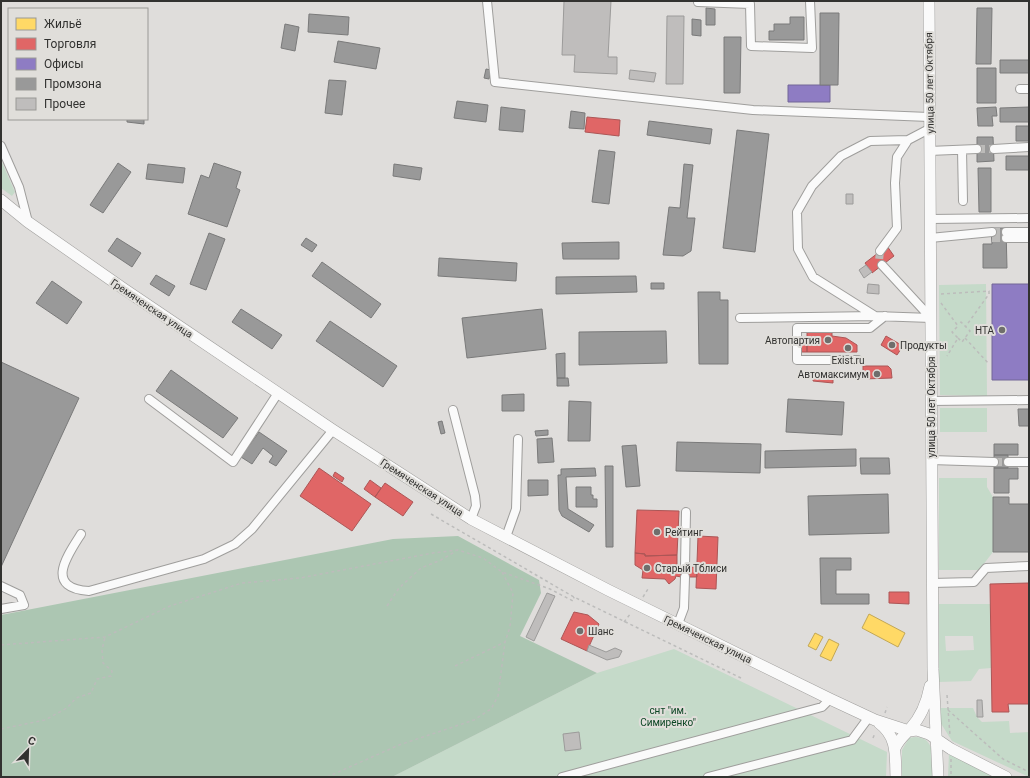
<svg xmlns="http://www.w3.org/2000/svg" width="1030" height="778" font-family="Roboto,sans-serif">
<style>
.green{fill:#c5dac9;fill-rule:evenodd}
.forest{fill:#acc6b2}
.homes{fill:#ffd966;stroke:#c2a756}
.shops{fill:#e06666;stroke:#ac5656}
.offices{fill:#8e7cc3;stroke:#726697}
.industry{fill:#999;stroke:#7a7a7a}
.building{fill:#bfbdbc;stroke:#9c9b9a}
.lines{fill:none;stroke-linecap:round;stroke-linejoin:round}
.minor-tunnel{stroke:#bcbbb9;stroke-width:8;stroke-dasharray:8 4;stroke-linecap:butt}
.minor-casing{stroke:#9f9e9c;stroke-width:10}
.major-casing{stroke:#9f9e9c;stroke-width:12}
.path{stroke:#bcbcbb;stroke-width:1.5;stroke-dasharray:3 3;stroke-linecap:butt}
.minor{stroke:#fafafa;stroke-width:8}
.major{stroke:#fafafa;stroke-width:11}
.poi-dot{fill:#6f6e6c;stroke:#e0deda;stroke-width:1.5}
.labels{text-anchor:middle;stroke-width:4;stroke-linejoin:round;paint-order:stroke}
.street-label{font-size:10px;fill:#323230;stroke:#e0deda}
.poi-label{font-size:10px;fill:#323230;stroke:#e0deda;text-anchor:start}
.park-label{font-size:10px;fill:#0c4624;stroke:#e0deda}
</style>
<rect width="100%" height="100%" fill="#dfdddb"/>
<!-- green -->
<path class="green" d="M1,160L15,192L12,196L1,188Z
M986,284L987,396L940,395L939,285Z
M940,408H987V432H940Z
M939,478H987V487L993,497V552L979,570H939Z
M939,604H990L991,668L979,669L971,681L939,682ZM945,636H973L974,650L946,651Z
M674,649L887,752L886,777H392L597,673Z
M940,708H973L977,717L982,722L1009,721L1010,733L1029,732V777L952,741L940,722Z
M915,737C937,737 932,761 932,777H902V750L909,738Z
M949,753L999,777H948Z"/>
<!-- forest -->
<path class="forest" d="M458,536L539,580L541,593L520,636L597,673L392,777H1V615L393,539Z"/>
<!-- homes -->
<path class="homes" d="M869,614L905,633L898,647L862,628Z
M815,633L823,637L816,650L808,646Z
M829,639L839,644L831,661L820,656Z"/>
<!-- shops -->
<path class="shops" d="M587,117L620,120L619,136L585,132Z
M887,246L894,256L872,273L865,263Z
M807,331H832V336L846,338L857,345V352H807Z
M886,336L903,346L897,355L881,345Z
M801,343H807V352H801Z
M863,366H888L891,369L892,378L863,379Z
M814,373L833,374V383L813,381Z
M319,468L371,504L352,531L300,496Z
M335,472L344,478L342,482L333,476Z
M370,480L381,488L375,497L364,489Z
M385,483L413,502L403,516L375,497Z
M637,510L679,511L677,555L645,556V554L635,553Z
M698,536L718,537L716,589L696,588Z
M635,553L645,554V556L677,555V566L681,567V577L676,576L675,579L669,584L665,579L642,578L643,570L635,565Z
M681,567H697V577H681Z
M1029,583V704H1008L1009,712H992L990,584Z
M889,592H909V604L889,603Z
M574,612L588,615L599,624L587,651L561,639Z"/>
<!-- offices -->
<path class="offices" d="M788,85H830V102H788Z
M992,284H1029V380H992Z"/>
<!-- industry -->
<path class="industry" d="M706,8L715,9V25H706Z
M977,8H992L991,64H976Z
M820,13H839L838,85H820Z
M309,14L349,17L348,35L308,32Z
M790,17H804V40H769V31H774V24H790Z
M692,19L701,20V36L692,35Z
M285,24L299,27L295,51L281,48Z
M724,37H741L740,93H724Z
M338,41L380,48L376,69L334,62Z
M1000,60H1029V73H1000Z
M977,68H996V103H977Z
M486,69L491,70L489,79L484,78Z
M329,80L346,81L342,115L325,113Z
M457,101L488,105L486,122L454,118Z
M501,107L525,110L523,132L499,130Z
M996,107L997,116H992L993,126H978L977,108Z
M1029,107V122H1000V108Z
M571,111L585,113L584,129L569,128Z
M127,119H144V124L127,122Z
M649,121L712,129L710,144L647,135Z
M1016,126H1029V141H1016Z
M737,130L769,134L755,252L723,248Z
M977,137H993L994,161L977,162Z
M599,150L615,152L609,204L592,202Z
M1006,156H1029V170H1006Z
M118,163L131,172L103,213L90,205Z
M214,163L241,172L236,188L240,190L227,227L188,214L201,175L209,178Z
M148,164L185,168L183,183L146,179Z
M394,164L422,168L420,180L393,176Z
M684,164L693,165L687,218H695L691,251L683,256L663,255L669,207L680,208Z
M978,168H991V212H979Z
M991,228H1006L1007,268H983V244H992Z
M209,233L225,239L206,290L190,284Z
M117,238L141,253L132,267L108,251Z
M306,238L317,245L312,252L301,245Z
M619,242V259H563L562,243Z
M439,258L517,263L516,281L438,276Z
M322,262L381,304L371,318L312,276Z
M156,275L175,286L169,296L150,284Z
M636,276L637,292L556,294V277Z
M52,281L82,302L67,324L36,303Z
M651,283H664V289H651Z
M698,292H720V300H728V364H699Z
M241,309L282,335L272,349L232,322Z
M542,309L546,349L467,358L462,318Z
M330,321L397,366L383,387L316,341Z
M666,331L667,363L579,365V332Z
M565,353V378H557L556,354Z
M1,362L79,398L1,567Z
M171,370L238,418L223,438L156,391Z
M557,378H568L569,386H557Z
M524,394V411H502V395Z
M788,399L844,402L842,435L786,432Z
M569,401L591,402L590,441H568Z
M1018,409H1029V426H1019Z
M442,421L445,433L441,434L438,422Z
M548,430V435L536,436L535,431Z
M259,432L287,451L276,466L269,462L273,456L263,448L252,464L241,457Z
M552,438L554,462L538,463L537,439Z
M677,442L761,444L760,473L676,471Z
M994,444H1018V455H994Z
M636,445L640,486L626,487L622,446Z
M856,449V466L765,468V451Z
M994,455H1008V468H994Z
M860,458H889L890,474H861Z
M605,466H613V547H606Z
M595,468L596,476L566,477L568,509L594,525L589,532L562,516L559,510L558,475H561V469Z
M994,468H1018V479H1009V493H994Z
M528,480H548V495L528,496Z
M576,487H591V495H593V499H597V507H576Z
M888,494L889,533L809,535L808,496Z
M993,497H1009V504H1029V552H993Z
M820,558H851V570H836V594H869V604H821Z"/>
<!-- building -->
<path class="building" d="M564,1H611L608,57H617V74L574,72L575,55H562Z
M667,16H684L683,84H666Z
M630,70L656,73L654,82L629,79Z
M846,194H853V204H846Z
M866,265L872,272L864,278L859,270Z
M868,284L879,285V294L867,293Z
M547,593L555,596L534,641L526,637Z
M589,645L606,652L615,648L622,651L619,657L607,660L587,651Z
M977,700H982L983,717H977Z
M579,732L581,749L565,751L563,734Z"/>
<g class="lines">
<!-- minor-tunnel -->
<path class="minor-tunnel" d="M977,149H994
M992,232H1006
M992,238H1006
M880,251L879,261L882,265
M994,462H1008"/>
<!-- minor casing -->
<g class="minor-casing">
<path id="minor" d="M487,1L495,82L753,110L929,117
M698,2L750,4L751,46L812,48L810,1
M1020,89H1029
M908,140L870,141L841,156L812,186L797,212L798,249L813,277L875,316L931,318
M1,146L19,187L28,222
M994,149L1029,147
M962,150L963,201
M929,151L977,149
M930,219L1029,218
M1006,232H1029
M930,238L992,232
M1006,238H1029
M880,251L897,228L895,183L897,157L908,140L929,129
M882,265L931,318
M740,318L874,316
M858,360H797V328H870L885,316
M149,399L233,462L278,393
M931,401L1029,400
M453,410L475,496L476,506L471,519
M931,460L994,462
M1008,462H1029
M81,534C67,556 44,588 89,591L204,559L235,544L252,529L333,430
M506,537L516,509L518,439
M685,567L686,512
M932,583L974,582L986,568L1029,566
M1,586L20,595L24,605L1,609
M678,624L684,608L685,577
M562,777L822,707L830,699
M708,777L852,740L869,717"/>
</g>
<!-- major casing -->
<g class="major-casing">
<path id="major" d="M929,1L933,669L938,777
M1,200L28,222L124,289L333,430L471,519L608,590L830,699L875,720L909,731L917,730L929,734L951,749L1006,777
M879,723C898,737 895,756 896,777
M895,748C899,739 904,736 910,729C921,717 927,702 930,686"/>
</g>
<!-- path -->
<path class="path" d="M941,294L989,291V294L966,326
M941,303L958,326L952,332L958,338L947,356
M958,338L962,342L970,331L961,322L959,325
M965,338L989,364
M431,514L574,597L741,678
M643,597L648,589
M387,606L399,588L421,568L441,560L456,551
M624,622L631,613
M1,645L105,637L170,606L242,583L300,578L433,553L458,550L483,558L502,572L550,589L573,601L574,597
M455,666L505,642L510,627L513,593L502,572
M947,695L950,735
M948,710L1003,759L1029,772
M885,713L887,707
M1,729L45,720L67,708L76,698L91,693L97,679L111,676L112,671L103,663L102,650L105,637
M873,738L875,733
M951,759V777
M327,777L399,745L474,720L491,709L498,696L505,642"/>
<!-- minor -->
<use href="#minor" class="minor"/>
<!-- major -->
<use href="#major" class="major"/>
</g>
<!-- markers -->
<g class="poi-dot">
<circle cx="1002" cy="330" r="4"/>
<circle cx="828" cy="340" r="4"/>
<circle cx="892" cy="345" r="4"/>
<circle cx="848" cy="348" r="4"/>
<circle cx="877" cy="374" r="4"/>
<circle cx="657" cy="532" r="4"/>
<circle cx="647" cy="568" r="4"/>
<circle cx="580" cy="631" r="4"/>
</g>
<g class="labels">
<!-- street labels -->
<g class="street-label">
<text transform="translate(929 83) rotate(-91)" y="4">улица 50 лет Октября</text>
<text transform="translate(152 308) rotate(34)" y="4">Гремяченская улица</text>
<text transform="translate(931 407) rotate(-90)" y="4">улица 50 лет Октября</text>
<text transform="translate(422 487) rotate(33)" y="4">Гремяченская улица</text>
<text transform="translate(708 639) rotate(26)" y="4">Гремяченская улица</text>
</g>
<!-- poi labels -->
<g class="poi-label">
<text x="994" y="334" text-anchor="end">НТА</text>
<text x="820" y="344" text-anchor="end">Автопартия</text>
<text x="900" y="349">Продукты</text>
<text x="848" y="364" text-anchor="middle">Exist.ru</text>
<text x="869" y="378" text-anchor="end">Автомаксимум</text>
<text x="665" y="536">Рейтинг</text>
<text x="655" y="572">Старый Тблиси</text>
<text x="588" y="635">Шанс</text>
</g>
<!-- park labels -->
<g class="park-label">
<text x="668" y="714">снт "им.<tspan x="668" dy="12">Симиренко"</tspan></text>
</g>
</g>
<!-- border -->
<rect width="1030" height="778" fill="none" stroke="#323230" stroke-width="4"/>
<!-- legend -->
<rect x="8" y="8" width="140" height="112" fill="#e0deda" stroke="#9a9996"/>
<rect x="16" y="18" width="20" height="12" fill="#ffd966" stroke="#9a9996"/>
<text x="44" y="28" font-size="12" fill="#323230">Жильё</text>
<rect x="16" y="38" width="20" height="12" fill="#e06666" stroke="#9a9996"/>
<text x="44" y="48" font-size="12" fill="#323230">Торговля</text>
<rect x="16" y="58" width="20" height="12" fill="#8e7cc3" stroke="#9a9996"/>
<text x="44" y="68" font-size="12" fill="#323230">Офисы</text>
<rect x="16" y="78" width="20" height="12" fill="#999999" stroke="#9a9996"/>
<text x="44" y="88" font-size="12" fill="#323230">Промзона</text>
<rect x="16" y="98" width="20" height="12" fill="#bfbdbc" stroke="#9a9996"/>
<text x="44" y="108" font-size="12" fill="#323230">Прочее</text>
<!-- north arrow -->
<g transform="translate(28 750) rotate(23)" stroke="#e0deda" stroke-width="3" paint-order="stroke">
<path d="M0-3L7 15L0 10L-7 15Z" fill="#323230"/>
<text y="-6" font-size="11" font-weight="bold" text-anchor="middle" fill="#323230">С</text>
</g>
</svg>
